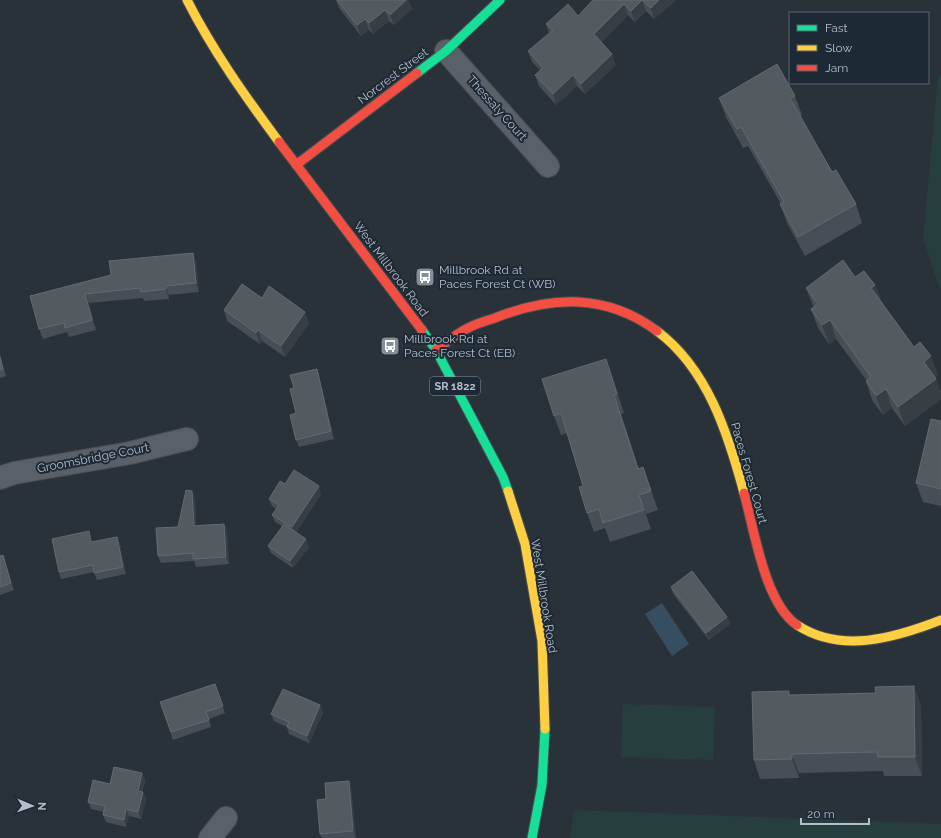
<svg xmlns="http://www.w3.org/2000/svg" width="941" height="838" font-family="Raleway,sans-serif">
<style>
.green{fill:#273e3f}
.water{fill:#364d62}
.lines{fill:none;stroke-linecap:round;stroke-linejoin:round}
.street-casing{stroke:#484e53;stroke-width:24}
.fast-casing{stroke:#484e53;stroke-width:11}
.slow-casing{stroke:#484e53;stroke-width:11}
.jam-casing{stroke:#484e53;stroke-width:11}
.street{stroke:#5a6067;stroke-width:22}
.fast{stroke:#16e098;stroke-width:9}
.slow{stroke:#ffcf43;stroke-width:9}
.jam{stroke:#f24e42;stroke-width:9}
.wall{fill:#474e55}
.shaded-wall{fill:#373e44}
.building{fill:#535b61;stroke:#626a72}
.labels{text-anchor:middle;stroke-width:4;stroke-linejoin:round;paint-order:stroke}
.shield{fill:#1d2934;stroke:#87929c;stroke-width:1}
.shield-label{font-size:11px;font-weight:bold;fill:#b4bfc9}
.street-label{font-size:12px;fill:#b4bfc9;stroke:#1d2934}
.poi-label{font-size:12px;fill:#b4bfc9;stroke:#1d2934;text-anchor:start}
</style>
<rect width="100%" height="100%" fill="#2a3239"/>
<!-- green -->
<path class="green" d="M941,75V293L923,238L938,76Z
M623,704L715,707L713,760L621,757Z
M574,810L941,824V838H570Z"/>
<!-- water -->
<path class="water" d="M662,603L689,644L672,656L645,614Z"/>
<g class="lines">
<!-- street casing -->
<g class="street-casing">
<path id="street" d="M446,51L548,166
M0,478L14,473L130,453L187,439
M210,838L226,818"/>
</g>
<!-- fast casing -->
<g class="fast-casing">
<path id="fast" d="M417,73L446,51L500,0
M422,330L436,350L503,477L508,491
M532,838L542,785L545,729"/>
</g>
<!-- slow casing -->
<g class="slow-casing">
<path id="slow" d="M187,0C213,51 245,96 279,142
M657,331C708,369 728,434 744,493
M508,491L525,544L542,641L545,729
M797,625C841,654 895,638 941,620"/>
</g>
<!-- jam casing -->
<g class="jam-casing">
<path id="jam" d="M279,142L422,330
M296,165L417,73
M436,350C446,343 455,335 466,329C475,324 485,321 495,318C551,296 606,293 657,331
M744,493C754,529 765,604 797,625"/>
</g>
<!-- street -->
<use href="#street" class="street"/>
<!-- fast -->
<use href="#fast" class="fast"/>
<!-- slow -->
<use href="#slow" class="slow"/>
<!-- jam -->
<use href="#jam" class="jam"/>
</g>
<!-- wall -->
<path class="wall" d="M336,0H408L412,9L394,25L389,21L373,34L369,30L361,36L339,8Z
M593,0H676L654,19L646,11L635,22L628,15L601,42L616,65L585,94L577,86L556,105L539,86L535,75L540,70L532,62L528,51L549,33L546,24L578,16Z
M795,96L802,115L800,116L832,172L856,204L862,223L805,256L787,223L780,204H781L748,146L743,148L726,117L719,98Z
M193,253L196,262L199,292L169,295V299L144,301L143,298L89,303L96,330L69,337L67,332L43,339L39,329L30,296Z
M855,277L875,285L882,303L914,347L938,375L935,377L941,392V399L905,426L892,408L883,415L872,400L866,381H867L836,339L829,344L818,328L811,309L814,308L806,288Z
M262,298L309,323L285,357L262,341L260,344L227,321L224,310Z
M0,355L6,376L0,378Z
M606,359L613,378L624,413L621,414L639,469L643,467L658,510L646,514L651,529L610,542L605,528L594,532L587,513L583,486L567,433L561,435L554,416Z
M317,369L319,376L334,439L299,447L296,440V413L294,388Z
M941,421V506L923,502L916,483Z
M285,484L321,494L296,533L309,547L293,568L271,553L268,546L282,526L275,522L272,515L276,509L272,506L269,499Z
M192,491L195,498L196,525L224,524L227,531L229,564L196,567L194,561L161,563L158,556L178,527Z
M91,539L92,542L120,544L126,574L97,580L94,572L61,579L59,572Z
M0,556L5,563L14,590L0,595Z
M671,587L727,617L730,624L709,640L673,594Z
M215,684L225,713L209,719L211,727L173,740L160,702Z
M790,695L921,705L922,776H884L883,771L799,773V778L760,779L754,760Z
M320,705L323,713L309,743L289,734L287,727L274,721L271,714Z
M142,773L145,781L142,792L146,799L141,819L129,816L126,827L106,822L103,815L104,812L91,809L88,802L110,784Z
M351,788L356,838H322L320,834L326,799Z"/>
<!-- shaded-wall -->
<path class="shaded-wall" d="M406,0H408L412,9L394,25L390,15Z
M642,0L646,11L635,22L631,11Z
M659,0H676L654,19L651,8Z
M624,4L628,15L598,45L594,34Z
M385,10L389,21L373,34L369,23Z
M365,19L369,30L361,36L357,25Z
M612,54L616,65L585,94L581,84Z
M573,75L577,86L556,105L553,94Z
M193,253L196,262L199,292L196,283Z
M875,285L882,304L871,288Z
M166,286L169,295V299L166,289Z
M85,294L89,303L96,330L92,320Z
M305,312L309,323L285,357L281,346Z
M830,320L836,339L829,344L822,325Z
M258,330L262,341L260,344L256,333Z
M0,355L6,376L0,357Z
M931,356L938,375L931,381L924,362Z
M606,359L613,378L624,413L617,394Z
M317,369L319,376L334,439L331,431Z
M936,379L941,392V399L905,426L898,407Z
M886,389L892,408L883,415L876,396Z
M614,395L621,414L645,488L638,469Z
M643,467L650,486L658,510L651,491Z
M319,486L321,494L295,535L292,527Z
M192,491L195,498L196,533L194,526Z
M639,495L646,514L651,529L644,510Z
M224,524L227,531L229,564L226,557Z
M89,531L91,539L94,550L91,542Z
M117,537L120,544L126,574L123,567Z
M306,539L309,547L293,568L290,561Z
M727,617L730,624L709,640L706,633Z
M914,686L921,705L922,776L915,757Z
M320,705L323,713L309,743L307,736Z
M792,754L799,773V778L792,759Z
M142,773L145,781L141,798L138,791Z
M349,781L351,788L356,838L353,831Z
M143,792L146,799L141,819L138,812Z
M126,809L129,816L126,827L124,820Z"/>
<!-- building -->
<path class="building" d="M337,0H406L390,15L385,10L369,23L365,19L357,25Z
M593,0H659L651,8L642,0L631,11L624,4L594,34L612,54L581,84L573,75L553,94L535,75L543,68L528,51L553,30L546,24L568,4L578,16Z
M777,64L795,96L790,98L832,172L836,170L856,204L798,237L780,204L784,202L741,127L737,129L719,98Z
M193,253L196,283L166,286V289L141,292L140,288L85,294L92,320L65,328L64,323L39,329L30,296L111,275L109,261Z
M843,260L855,277L864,271L875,285L871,288L914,347L920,342L931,356L924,362L936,379L898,407L886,389L876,396L866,381L871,377L830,320L822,325L811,309L818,304L806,288Z
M242,284L262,298L269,286L305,312L281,346L258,330L256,333L224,310Z
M0,357L3,369L0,370Z
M606,359L617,394L614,395L638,469L643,467L651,491L639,495L644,510L603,523L599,509L587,513L579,487L583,486L561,413L554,416L542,379Z
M317,369L331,431L296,440L290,415L296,413L290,389L294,388L290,375Z
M931,419L941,421V489L916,483Z
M294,470L319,486L292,527L272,515L279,505L269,499L280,481L285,484Z
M186,490L192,491L194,526L224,524L226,557L193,559V553L158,556L156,528L178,527Z
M284,524L306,539L290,561L268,546Z
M89,531L91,542L117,537L123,567L94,573L93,565L59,572L52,539Z
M3,555L11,583L0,587V556Z
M692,571L727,617L706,633L671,587Z
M215,684L223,706L206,712L209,720L171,732L160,702Z
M914,686L915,757H878L877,752L792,754V759L754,760L752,692L789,691V695L876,693L875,687Z
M283,689L320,705L307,736L287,727L289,722L271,714Z
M114,767L142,773L138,791L143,792L138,812L126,809L124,820L103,815L105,806L88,802L93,780L110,784Z
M349,781L353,831L320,834L317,800L326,799L325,783Z"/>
<!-- icons -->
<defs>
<g id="bus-square" transform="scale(1)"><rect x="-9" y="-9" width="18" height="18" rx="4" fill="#848e97" stroke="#1d2934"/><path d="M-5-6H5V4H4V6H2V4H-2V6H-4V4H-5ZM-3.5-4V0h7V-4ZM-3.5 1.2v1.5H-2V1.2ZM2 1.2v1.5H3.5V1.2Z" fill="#fff"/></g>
</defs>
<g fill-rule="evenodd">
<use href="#bus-square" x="425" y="277"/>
<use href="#bus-square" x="390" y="346"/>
</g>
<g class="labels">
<!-- shield labels -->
<rect class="shield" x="430" y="377" width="50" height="18" rx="3"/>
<g class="shield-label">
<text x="455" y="390">SR 1822</text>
</g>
<!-- street labels -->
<g class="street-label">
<text transform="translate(393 76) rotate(-37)" y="4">Norcrest Street</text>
<text transform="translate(497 108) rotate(48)" y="4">Thessaly Court</text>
<text transform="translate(391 269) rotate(53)" y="4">West Millbrook Road</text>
<text transform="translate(93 458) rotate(-11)" y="4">Groomsbridge Court</text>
<text transform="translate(749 473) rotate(74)" y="4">Paces Forest Court</text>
<text transform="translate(544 596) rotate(81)" y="4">West Millbrook Road</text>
</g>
<!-- poi labels -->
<g class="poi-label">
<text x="439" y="274">Millbrook Rd at<tspan x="439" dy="14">Paces Forest Ct (WB)</tspan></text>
<text x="404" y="343">Millbrook Rd at<tspan x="404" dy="14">Paces Forest Ct (EB)</tspan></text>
</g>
</g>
<!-- legend -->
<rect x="789" y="12" width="140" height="72" fill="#1d2934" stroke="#596570"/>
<rect x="797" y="25" width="20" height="6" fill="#16e098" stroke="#596570"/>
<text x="825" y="32" font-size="12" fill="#b4bfc9">Fast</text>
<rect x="797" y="45" width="20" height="6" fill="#ffcf43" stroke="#596570"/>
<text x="825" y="52" font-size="12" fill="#b4bfc9">Slow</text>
<rect x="797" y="65" width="20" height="6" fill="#f24e42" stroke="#596570"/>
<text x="825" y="72" font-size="12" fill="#b4bfc9">Jam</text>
<!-- north arrow -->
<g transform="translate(32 806) rotate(92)" stroke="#1d2934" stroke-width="3" paint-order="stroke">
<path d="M0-3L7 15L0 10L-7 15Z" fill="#b4bfc9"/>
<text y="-6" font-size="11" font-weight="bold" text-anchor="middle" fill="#b4bfc9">N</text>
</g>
<!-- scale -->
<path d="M801 818v6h68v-6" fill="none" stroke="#b4bfc9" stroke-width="2"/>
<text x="807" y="818" font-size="12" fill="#b4bfc9" stroke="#1d2934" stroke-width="3" paint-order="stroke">20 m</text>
</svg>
